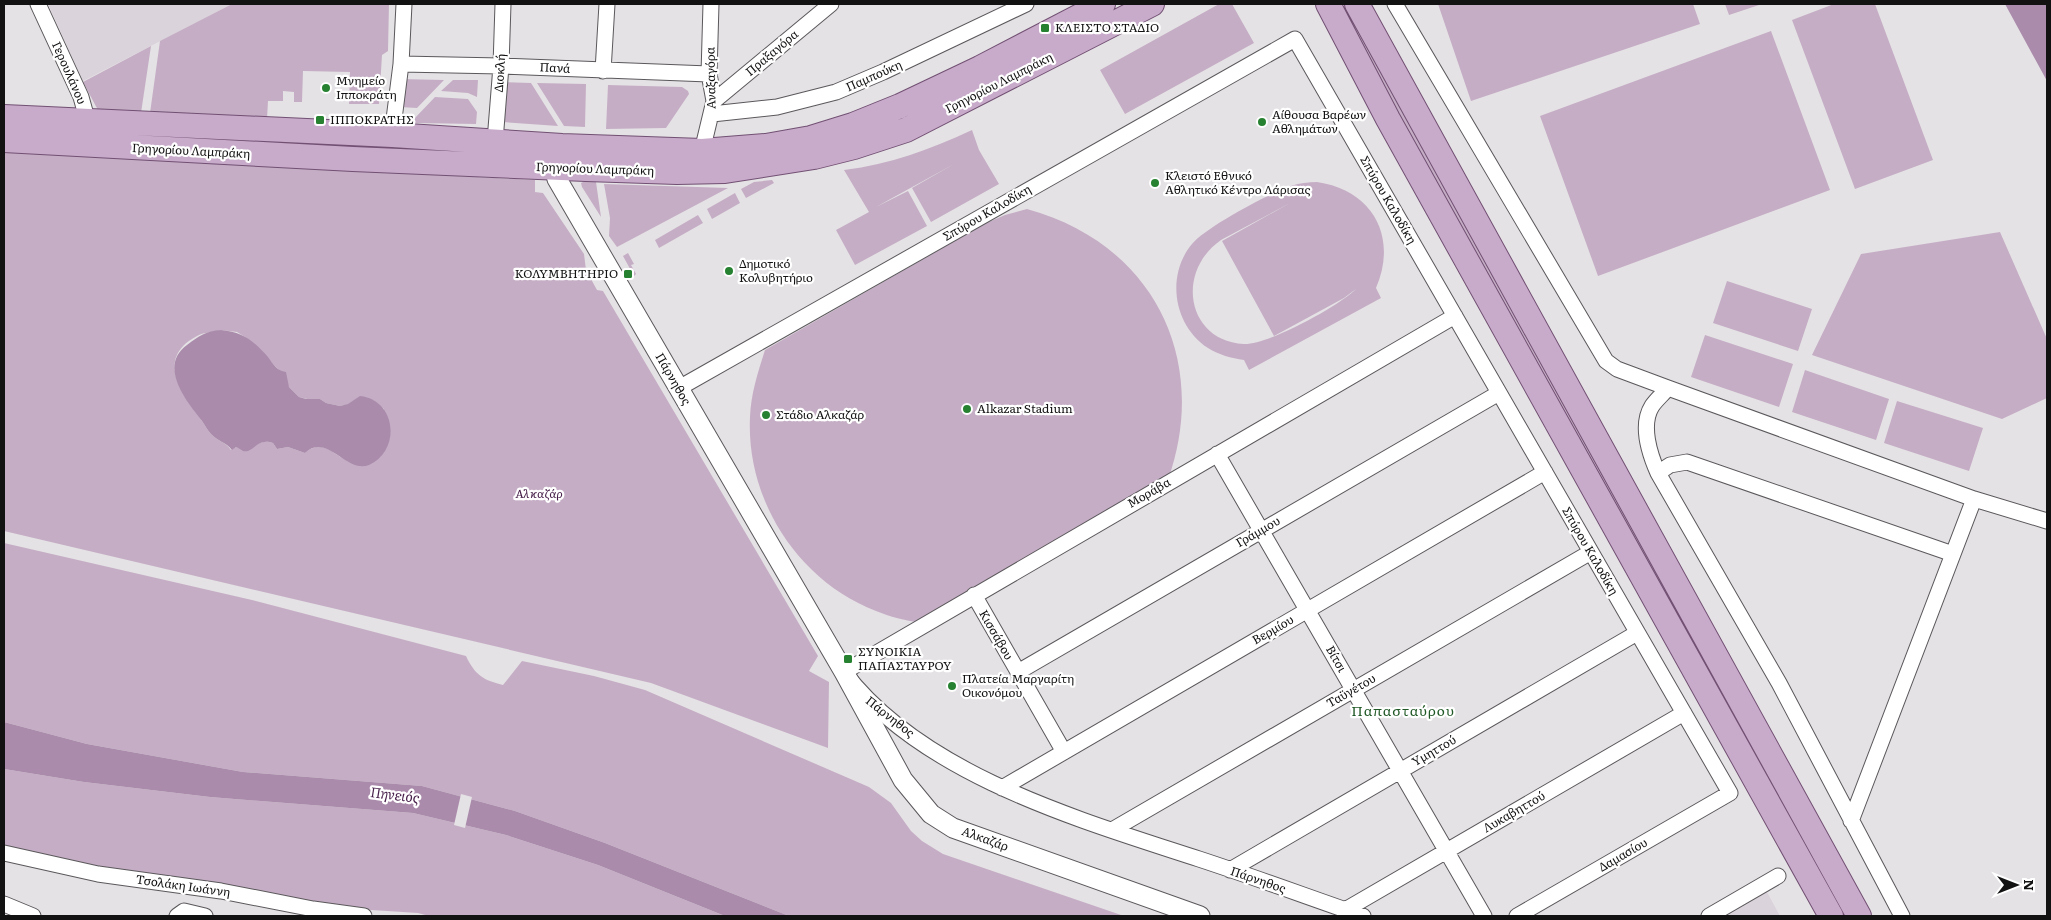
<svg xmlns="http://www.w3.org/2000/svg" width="2051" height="920" font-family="Literata,serif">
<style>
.built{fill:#dbd3db}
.green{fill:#c5aec5;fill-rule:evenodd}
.water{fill:#aa8bab}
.pier{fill:#e5e2e5}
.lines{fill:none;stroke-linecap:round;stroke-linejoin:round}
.minor-casing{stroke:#5b585b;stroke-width:17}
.tertiary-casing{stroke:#5b585b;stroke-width:21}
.primary-casing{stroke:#715073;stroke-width:26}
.minor{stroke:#fff;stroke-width:15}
.tertiary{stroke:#fff;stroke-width:19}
.primary{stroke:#c8aaca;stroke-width:24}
.poi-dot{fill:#268131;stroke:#fff;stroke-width:2}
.labels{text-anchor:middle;stroke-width:4.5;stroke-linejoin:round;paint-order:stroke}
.poi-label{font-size:12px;fill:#131213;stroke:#fff;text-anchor:start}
.street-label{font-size:12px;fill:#131213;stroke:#fff}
.park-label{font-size:12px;font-style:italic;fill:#441b47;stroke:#fff}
.neighbourhood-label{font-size:14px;letter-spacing:1px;fill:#215926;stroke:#fff}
.water-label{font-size:14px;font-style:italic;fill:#48204b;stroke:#fff}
</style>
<rect width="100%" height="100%" fill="#e5e2e5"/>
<!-- built -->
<path class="built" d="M48,4H232L83,81Z
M1767,892L1780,916H1727Z"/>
<!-- green -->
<path class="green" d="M232,4H389L388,51L382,55L379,104H349L350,72L303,71L302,102H294V92L283,91V101H268L267,119L150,113L160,41Z
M1219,4H1232L1254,43L1125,114L1100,70Z
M1345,4L1849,916H1840L1340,9Z
M1438,4H1693L1700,24L1471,101Z
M1725,4H1762L1729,15Z
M1834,4H1875L1933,160L1855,189L1792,20Z
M1771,31L1830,190L1598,276L1540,116Z
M151,46L141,113L99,112L83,82Z
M400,79L444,80L417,108L399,107Z
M453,80H478L477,97L468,93L441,91Z
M504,82L531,83L558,126L502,122Z
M537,83L586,84L585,127L564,126Z
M608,85L682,87L688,91L689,94L666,128L606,129Z
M435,97L468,99L477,112L476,124L414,123V119Z
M972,130L979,150L999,184L931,222L912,188L954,164L876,207L908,191L927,226L855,265L836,230L869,212L844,170C891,164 929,150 972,130Z
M114,131L369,146L370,147L314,149L114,138Z
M4,152L535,180V192L543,193L584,254L586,270L597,290L603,291L818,656L809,671L829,682L828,748L651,683L4,531ZM221,330L237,332L245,337L280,371L289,387L299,397L311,400L320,399L326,403L340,406L373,400L384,409L381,456C344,485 332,429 305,453L288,447L277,449L273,443C257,437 253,454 236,447L231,450C226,442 217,441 211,434C207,430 205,425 202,421C181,394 154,357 199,335C205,332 215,332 221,330Z
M772,180L774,183L746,198L741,189L754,182Z
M583,182H596L601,217L582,187L581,183Z
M1317,182C1373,190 1398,237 1376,288L1381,298L1249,370L1244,360C1231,358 1219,355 1208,348C1173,325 1166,275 1192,244C1206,227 1270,193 1291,186C1300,183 1308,182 1317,182ZM1290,203L1222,241L1274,336L1344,298L1356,289C1339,306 1268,345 1244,344C1187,341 1175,272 1221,240Z
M604,184L728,188L617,247L609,236L610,218Z
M735,193L740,203L712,219L707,209Z
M1027,209C1152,243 1211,358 1168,480L920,623C905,620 890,617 876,611C798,581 746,500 750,417C751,393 758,372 765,350L984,224L1005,215Z
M698,215L703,223L659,248L655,240Z
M2000,232L2047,339V398L2002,419L1812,355L1861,254Z
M628,253L634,264L631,265L636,274L634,276L623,256Z
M1727,281L1812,309L1798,351L1713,323Z
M1705,335L1793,364L1779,407L1691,377Z
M1805,370L1889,399L1876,440L1792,412Z
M1897,401L1983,428L1969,471L1884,443Z
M4,543L252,600L466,656C475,675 483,680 503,685L522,661L594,676L645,690L869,787L891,803L911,831L922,841L943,854L1124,916H789L605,843L515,811L422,786L243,772L87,744L4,722Z
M4,769L84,782L210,797L413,813L506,835L598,865L725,916H429L418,913L356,909L72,862L4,848Z"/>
<!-- water -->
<path class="water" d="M2005,4H2047V81Z
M221,330C243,332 254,341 268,357C273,364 277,371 286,372L289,387L299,397L306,399H320L326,403L340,406L348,404L360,396C397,400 401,451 369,465C346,474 327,432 305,453L288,447L277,449L273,443C257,437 253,454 243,451C241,450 239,448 236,447L232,450C226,442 217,441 211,434C207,430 205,425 202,421C186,401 158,366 187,345C199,336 206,331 221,330Z
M4,722L87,744L243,772L422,786L515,811L605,843L789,916H725L598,865L506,835L413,813L210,797L84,782L4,769Z"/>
<!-- pier -->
<path class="pier" d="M461,794L472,797L465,828L454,825Z"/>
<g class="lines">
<!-- minor casing -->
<g class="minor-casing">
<path id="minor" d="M38,4L81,97L86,115L85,129
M1395,4L1606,361L1617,369L1668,388L1974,499L2047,521
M401,64L501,66L709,74
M603,71L607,4
M714,101L831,4
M712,114L777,107L836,92L883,72L1026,4
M392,135L401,64L404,4
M495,141L501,66L503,4
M702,151L714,101L709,74L711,4
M679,388L1295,39L1730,793L1517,916
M1668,388C1663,394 1656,400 1652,406C1640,425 1650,455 1658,473L1779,683L1902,916
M1217,454L1484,916
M1658,473L1670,465L1687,462L1953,554
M974,595L1064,752
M1018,672L1499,393
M1002,788L1545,472
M1851,821L1974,499
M1112,830L1591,552
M4,853L98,874L221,891L313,909L364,916
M1230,870L1637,633
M4,904L33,916
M1345,910L1684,713
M177,916L184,911L205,916
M1363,916C1308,897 1254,877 1199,859C1080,820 922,775 844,672L1455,316
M1709,916L1778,876"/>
</g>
<!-- tertiary casing -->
<g class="tertiary-casing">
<path id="tertiary" d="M554,154V168L557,179L844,672L903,780L931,814L953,828L1200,916"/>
</g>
<!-- primary casing -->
<g class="primary-casing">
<path id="primary" d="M1328,4L1388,119L1831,916
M1357,4C1522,309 1694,611 1859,916
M4,117L392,135L562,146L702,151L766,146L811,138L853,125L900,106L980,68L1103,4
M4,140L353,159L586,169L677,172L725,171L814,157L854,147L906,130L1152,4"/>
</g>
<!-- minor -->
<use href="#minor" class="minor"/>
<!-- tertiary -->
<use href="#tertiary" class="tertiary"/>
<!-- primary -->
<use href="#primary" class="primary"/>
</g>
<!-- markers -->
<g class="poi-dot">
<rect x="1040" y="23" width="10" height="10" rx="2.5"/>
<circle cx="326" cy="88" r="5"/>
<rect x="315" y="115" width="10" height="10" rx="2.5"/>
<circle cx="1262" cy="122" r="5"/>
<circle cx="1155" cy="183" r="5"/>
<circle cx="729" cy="271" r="5"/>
<rect x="623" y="269" width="10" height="10" rx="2.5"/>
<circle cx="967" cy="409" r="5"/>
<circle cx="766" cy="415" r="5"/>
<rect x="843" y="654" width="10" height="10" rx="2.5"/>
<circle cx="952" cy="686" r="5"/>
</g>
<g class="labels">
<!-- poi labels -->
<g class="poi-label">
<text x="1055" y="32">ΚΛΕΙΣΤΟ ΣΤΑΔΙΟ</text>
<text x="336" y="85">Μνημείο<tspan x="336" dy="14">Ιπποκράτη</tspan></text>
<text x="1272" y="119">Αίθουσα Βαρέων<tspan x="1272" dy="14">Αθλημάτων</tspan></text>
<text x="330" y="124">ΙΠΠΟΚΡΑΤΗΣ</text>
<text x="1165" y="180">Κλειστό Εθνικό<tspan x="1165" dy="14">Αθλητικό Κέντρο Λάρισας</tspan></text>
<text x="739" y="268">Δημοτικό<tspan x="739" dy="14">Κολυβητήριο</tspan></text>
<text x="618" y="278" text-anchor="end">ΚΟΛΥΜΒΗΤΗΡΙΟ</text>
<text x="977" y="413">Alkazar Stadium</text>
<text x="776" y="419">Στάδιο Αλκαζάρ</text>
<text x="858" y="656">ΣΥΝΟΙΚΙΑ<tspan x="858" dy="14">ΠΑΠΑΣΤΑΥΡΟΥ</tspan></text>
<text x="962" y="683">Πλατεία Μαργαρίτη<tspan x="962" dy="14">Οικονόμου</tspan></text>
</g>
<!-- street labels -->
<g class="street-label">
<text transform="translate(772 53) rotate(-40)" y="4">Πραξαγόρα</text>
<text transform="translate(555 68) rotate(3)" y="4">Πανά</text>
<text transform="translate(69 73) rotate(66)" y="4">Γερουλάνου</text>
<text transform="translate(500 73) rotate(-86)" y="4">Διοκλή</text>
<text transform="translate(874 76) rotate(-24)" y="4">Παμπούκη</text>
<text transform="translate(711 78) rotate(-91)" y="4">Αναξαγόρα</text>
<text transform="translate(999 83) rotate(-27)" y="4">Γρηγορίου Λαμπράκη</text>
<text transform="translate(191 151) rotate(3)" y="4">Γρηγορίου Λαμπράκη</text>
<text transform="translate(595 169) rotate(2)" y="4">Γρηγορίου Λαμπράκη</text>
<text transform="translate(1388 200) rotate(60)" y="4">Σπύρου Καλοδίκη</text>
<text transform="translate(987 213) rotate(-30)" y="4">Σπύρου Καλοδίκη</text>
<text transform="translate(673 379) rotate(60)" y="4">Πάρνηθος</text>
<text transform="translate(1149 493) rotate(-30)" y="4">Μοράβα</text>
<text transform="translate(1258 532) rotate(-30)" y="4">Γράμμου</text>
<text transform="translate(1590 551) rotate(60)" y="4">Σπύρου Καλοδίκη</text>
<text transform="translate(1273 630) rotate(-30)" y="4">Βερμίου</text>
<text transform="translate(996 635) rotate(60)" y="4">Κισσάβου</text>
<text transform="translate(1336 659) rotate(60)" y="4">Βίτσι</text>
<text transform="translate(1351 691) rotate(-30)" y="4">Ταϋγέτου</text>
<text transform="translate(890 717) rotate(38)" y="4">Πάρνηθος</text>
<text transform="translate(1434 751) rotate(-30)" y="4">Υμηττού</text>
<text transform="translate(1514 812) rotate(-30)" y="4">Λυκαβηττού</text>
<text transform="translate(985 839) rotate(20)" y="4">Αλκαζάρ</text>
<text transform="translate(1623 855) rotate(-30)" y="4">Δαμασίου</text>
<text transform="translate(1258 880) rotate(19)" y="4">Πάρνηθος</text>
<text transform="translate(183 886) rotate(8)" y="4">Τσολάκη Ιωάννη</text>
</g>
<!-- park labels -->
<g class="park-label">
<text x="539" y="498">Αλκαζάρ</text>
</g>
<!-- neighbourhood labels -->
<g class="neighbourhood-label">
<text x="1403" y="716">Παπασταύρου</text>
</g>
<!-- water labels -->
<g class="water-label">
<text transform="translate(395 795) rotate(7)" y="5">Πηνειός</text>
</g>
</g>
<!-- border -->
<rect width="2051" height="920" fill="none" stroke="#131213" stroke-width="10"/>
<!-- north arrow -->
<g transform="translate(2016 885) rotate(90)" stroke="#ffffff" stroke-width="4" paint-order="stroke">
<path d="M0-4L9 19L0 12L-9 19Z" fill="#131213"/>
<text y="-8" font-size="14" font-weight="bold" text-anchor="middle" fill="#131213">N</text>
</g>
</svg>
